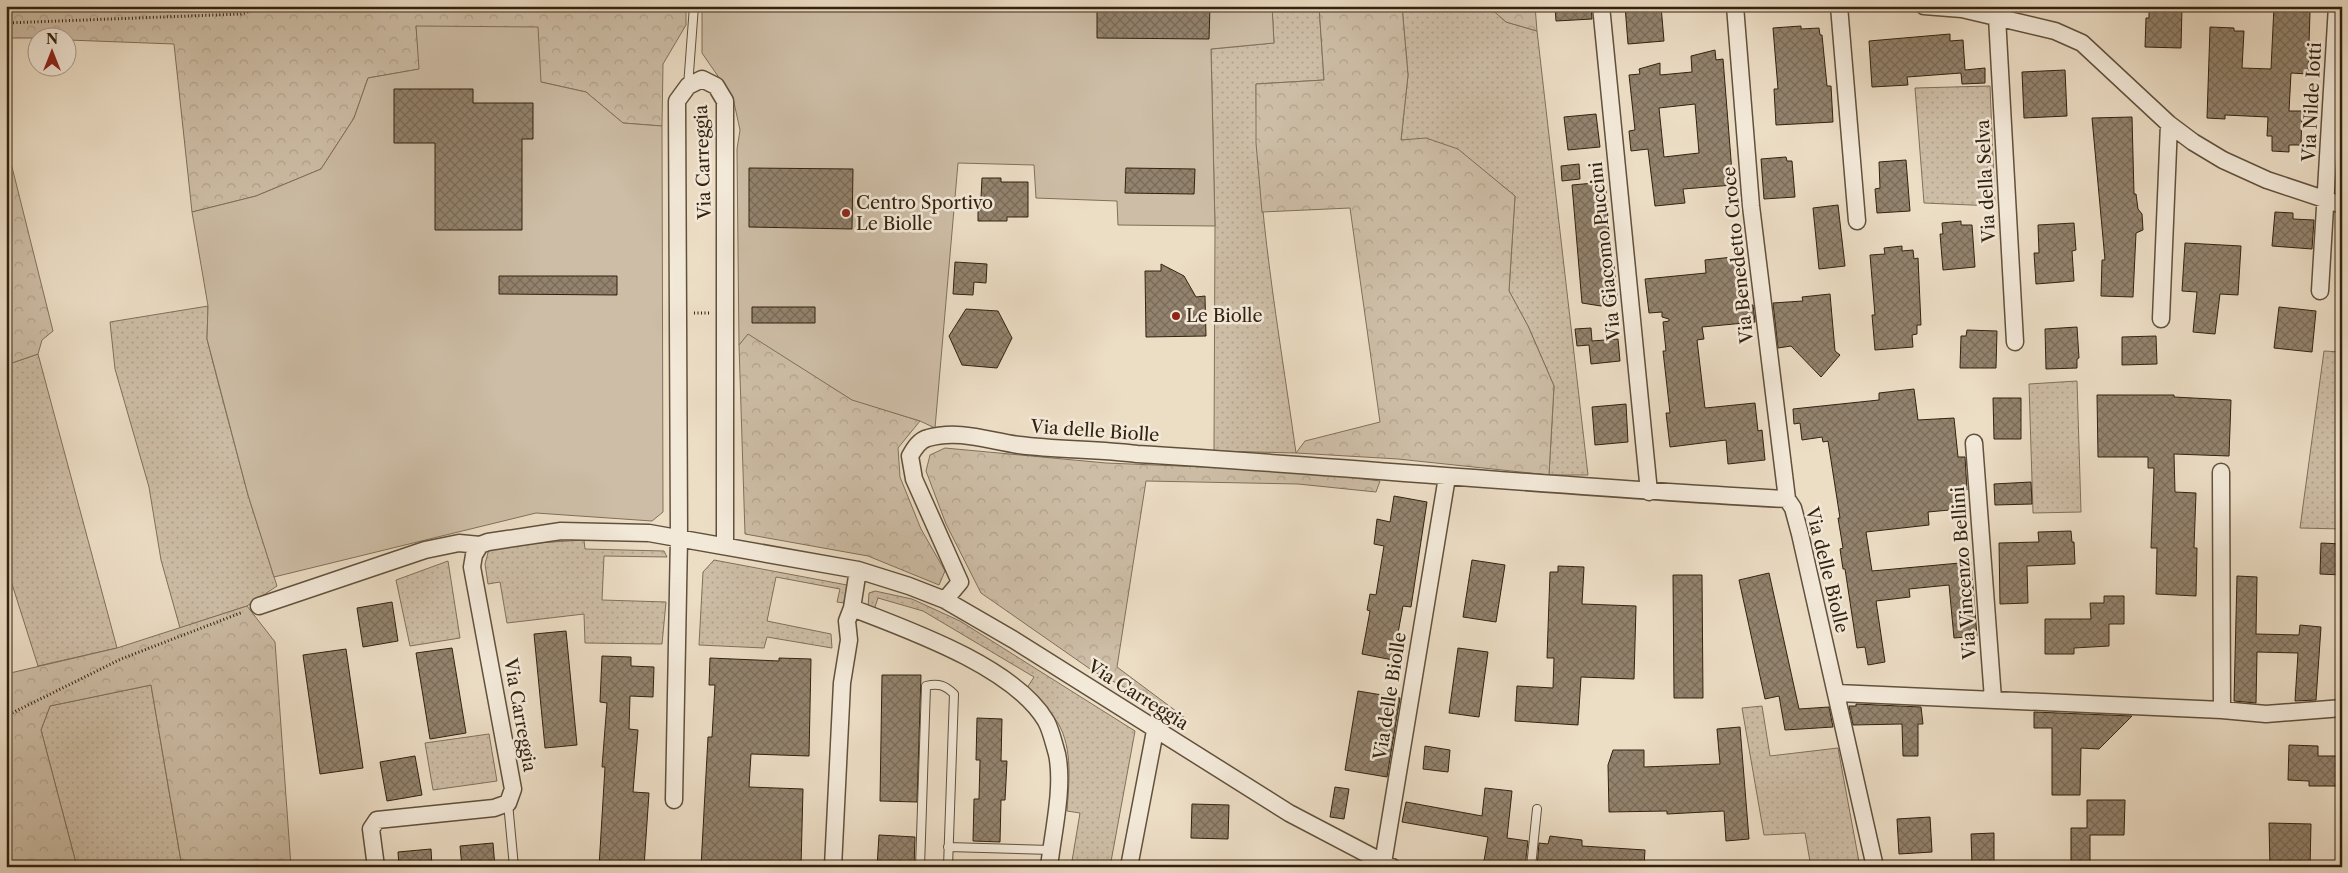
<svg xmlns="http://www.w3.org/2000/svg" width="2348" height="873" font-family="'Libre Caslon Text',serif">
<style>
.grass{fill:url(#grass-dots);stroke:#80705a}
.forest{fill:url(#forest-crowns);stroke:#80705a}
.pitch{fill:#cdbda6;stroke:#80705a}
.building{fill:url(#building-cross-hatch);stroke:#33220f;fill-rule:evenodd}
.lines{fill:none;stroke-linecap:round;stroke-linejoin:round}
.lane-casing{stroke:#61513c;stroke-width:10}
.street-casing{stroke:#61513c;stroke-width:19}
.path{stroke:#33220f;stroke-width:3;stroke-dasharray:1 2.5;stroke-linecap:butt}
.lane{stroke:#f3e9d9;stroke-width:8}
.street{stroke:#f3e9d9;stroke-width:16}
.poi-dot{fill:#8f2418;stroke:#f3e9d9;stroke-width:2}
.labels{text-anchor:middle;stroke-width:5;stroke-linejoin:round;paint-order:stroke}
.street-label{font-size:18px;fill:#33220f;stroke:#f3e9d9}
.poi-label{font-size:18px;fill:#33220f;stroke:#f3e9d9;text-anchor:start}
</style>
<defs>
<pattern id="grass-dots" width="8" height="8" patternUnits="userSpaceOnUse" patternTransform="scale(1.25)"><rect width="8" height="8" fill="#cdbda6"/><path d="M2 2h.1M6 6h.1" fill="none" stroke="#b0a28e" stroke-width="1.8" stroke-linecap="round"/></pattern>
<pattern id="forest-crowns" width="20" height="18" patternUnits="userSpaceOnUse" patternTransform="scale(1.25)"><rect width="20" height="18" fill="#cdbda6"/><path d="M2 6a3 3 0 1 1 6 0M12 15a3 3 0 1 1 6 0" fill="none" stroke="#b0a28e"/></pattern>
<pattern id="building-cross-hatch" width="8" height="8" patternUnits="userSpaceOnUse" patternTransform="scale(1.25)"><rect width="8" height="8" fill="#93836e"/><path d="M0 0l8 8M0 8l8-8" fill="none" stroke="#796b59"/></pattern>
</defs>
<rect width="100%" height="100%" fill="#ecddc5"/>
<filter id="stains"><feTurbulence type="fractalNoise" baseFrequency=".004" numOctaves="4"/><feColorMatrix values="0 0 0 0 .2 0 0 0 0 .09 0 0 0 0 .02 0 0 0 .5 -.17"/></filter>
<radialGradient id="worn" r=".72"><stop offset=".6" stop-color="#630" stop-opacity="0"/><stop offset="1" stop-color="#630" stop-opacity=".3"/></radialGradient>
<!-- grass -->
<path class="grass" d="M1272,6H1319L1324,80L1256,84C1256,208 1279,330 1296,453L1214,451L1215,226L1211,49L1274,43Z
M1402,6H1488L1506,22L1537,31L1588,475H1549L1554,386L1528,326L1509,291L1515,196L1457,149L1401,140L1408,75Z
M1990,86L1995,206L1924,203L1915,88Z
M208,306L207,339L217,378L248,495L277,586L247,606L180,628L161,560L149,487L115,369L110,322Z
M2324,351L2342,352V529L2300,528Z
M38,354L117,648L38,666L6,565V365Z
M2077,381L2081,512L2033,513L2029,384Z
M584,540L585,549L664,551L667,557L604,556L602,600L666,602L662,644L585,643L584,614L507,623L500,582L488,584L485,564L489,549L521,544Z
M714,560L847,585L844,603L837,602L840,589L776,577L767,621L831,634L832,648L767,637L764,648L699,645L703,572Z
M448,561L460,638L410,646L396,580Z
M875,591L912,599L960,621L1135,731L1110,867H1071L1080,813L1067,811C1069,783 1073,749 1058,723C1050,711 1037,699 1027,688L1034,677L923,611L878,598L874,610L868,608L869,593Z
M151,685L182,867H77L41,730L50,706Z
M1762,706L1770,756L1838,748L1860,867H1811L1805,833L1764,835L1742,708Z
M489,734L497,781L433,790L425,743Z"/>
<!-- forest -->
<path class="forest" d="M6,6H686V25L663,64L662,126L623,123L586,92L541,82L416,26L420,69L368,78L354,118L321,169L256,196L192,212L174,44L68,40V38H6Z
M1319,6H1402L1408,75L1401,140L1426,138L1458,149L1515,196L1509,291L1528,326L1554,386L1549,475L1398,459L1296,453L1305,441L1380,422L1350,208L1262,212L1256,143V84L1324,80Z
M1488,6H1535L1537,31L1506,22Z
M6,143L53,331L42,340L38,354L6,365Z
M748,333L851,399L920,421L898,448L900,477L921,529L945,571L939,585L868,556L745,534L739,345Z
M945,448L1106,463L1302,471L1380,481L1376,492L1298,484L1146,481L1117,667L1188,720L1093,671L981,593L946,524L926,471L930,455Z
M247,606L275,642L291,867H182L151,685L50,706L41,730L77,867H6V674L117,648Z"/>
<!-- pitch -->
<path class="pitch" d="M702,6H1272L1274,43L1211,49L1215,226L1118,225L1117,201L1036,198L1034,165L958,163L935,428L920,421L852,400L748,334L739,345L737,149L740,130L733,98L702,53Z
M416,26L538,27L541,82L586,92L623,123L662,126L663,512L652,521L536,513L274,577L248,495L207,339L208,306L192,212L256,196L321,169L354,118L368,78L419,69Z"/>
<!-- building -->
<path class="building" d="M1097,6H1210L1209,39L1097,38Z
M1555,6H1591L1592,19L1556,21Z
M1625,6H1661L1664,41L1628,44Z
M2149,6L2182,7L2181,48L2145,47L2146,18H2149Z
M2274,6H2300V12H2310L2308,74L2291,73L2289,111H2302L2301,145H2289V152L2272,151V136H2267L2268,117L2225,115V119L2207,118L2210,27L2234,28V31H2244L2242,68L2271,69Z
M1801,26V29L1819,28L1820,35H1822L1827,86H1831L1833,122L1776,125L1774,89H1778L1773,28Z
M1950,34V41L1963,40L1965,70L1985,68V83L1962,84L1961,73L1907,77L1908,85L1872,87L1869,41Z
M1715,50L1716,60L1723,59L1733,185L1683,189L1685,203L1655,206L1648,149L1631,151L1629,131L1635,130L1629,75L1640,74L1639,69L1660,63V75L1692,72L1691,56ZM1695,104L1699,153L1664,157L1659,108Z
M2065,70L2067,116L2024,118L2022,72Z
M394,89H473V103H533V139H522V230H435V143H394Z
M1596,114L1600,147L1568,150L1564,117Z
M2132,117L2134,194H2136L2138,209L2142,214L2143,230L2136,233L2133,297L2101,296L2102,260H2105L2092,118Z
M1786,157L1787,161H1792L1795,197L1764,199L1761,159Z
M1906,160L1910,211L1877,213L1875,189L1880,188L1879,162Z
M1579,164L1580,179L1562,181L1561,166Z
M749,168L853,169L852,229L749,227Z
M1126,168L1195,169L1194,194L1125,193Z
M982,178H1001V182H1028V217H1007V221H978V198H981Z
M1594,183L1606,189L1611,266H1614L1618,301L1601,306L1582,303L1572,185Z
M1838,205L1845,266L1819,269L1813,208Z
M2275,212L2293,213V219L2314,220L2312,249L2272,246Z
M1961,221V225H1972L1975,267L1943,270L1940,234H1943L1942,223Z
M2074,223L2076,250L2072,251L2074,281L2036,284L2034,253H2039L2038,225Z
M2185,243L2241,246L2238,295L2220,294L2215,334L2193,332L2197,292L2182,291Z
M1902,246V251L1913,250L1914,259L1918,258L1921,325H1917V334L1912,335L1913,347L1875,350L1872,315H1875L1870,255L1885,254L1884,248Z
M1742,256L1747,305H1753L1755,322L1702,327L1704,339L1697,340L1705,408L1755,403L1758,431L1762,430L1765,460L1728,464L1726,440L1670,447L1666,413H1670L1663,351H1666L1663,322L1669,321V319L1662,317V312L1649,313L1645,279L1706,273L1705,260Z
M955,262L987,264L986,283L974,282L973,295L953,294Z
M1161,264L1184,276L1196,297L1205,296L1206,336L1146,337L1145,271H1161Z
M499,276H617V295L499,294Z
M1830,294L1835,351L1840,355L1821,377L1791,346L1778,348L1773,303L1803,301L1802,297Z
M752,307H815V323H752Z
M2279,307L2316,311L2312,352L2274,348Z
M966,309L998,311L1012,338L997,368L962,365L949,336Z
M2077,327L2079,358L2077,359V368L2046,369L2045,329Z
M1591,328L1592,341L1618,339L1620,361L1591,364L1589,345L1577,346L1575,329Z
M1967,330L1997,331L1996,368H1960L1961,336H1966Z
M2156,336L2157,364L2122,365V337Z
M1914,389L1918,420L1954,418L1958,457H1965L1967,490L1958,491L1960,509L1928,512L1929,525L1866,532L1872,571L1971,562L1977,636L1954,638L1949,585L1909,589L1910,597L1876,601L1885,662L1868,665L1865,647L1857,648L1845,569H1843L1840,549L1843,548L1838,518H1840L1828,441L1823,442L1822,437L1802,440L1800,423L1794,424L1793,409L1879,400V393Z
M2097,395H2174V397L2231,400L2229,456L2174,454L2175,492L2196,493L2194,548H2197L2196,596L2156,594L2157,548H2151L2154,468H2148V457H2098Z
M1993,398H2021V439H1994Z
M1626,404L1628,442L1595,445L1592,407Z
M2031,482L2032,504L1995,505L1994,484Z
M1394,496L1427,502L1411,607L1403,606L1393,660L1362,654L1370,611L1367,610L1370,594L1376,595L1384,546L1374,544L1377,519L1390,522Z
M2071,531L2072,542H2074L2075,564L2027,566L2028,603L2000,604L1999,543L2039,542L2038,532Z
M2321,543L2342,544V575L2320,574Z
M1472,560L1505,565L1496,622L1463,617Z
M1558,566L1584,567L1582,604L1636,606L1634,679L1581,677L1578,725L1515,721L1517,686L1553,688L1554,658H1547L1550,572H1558Z
M1769,573L1799,709L1829,707L1833,727L1785,730L1779,696L1765,699L1739,580Z
M1673,575H1702L1703,698H1674Z
M2237,576L2257,577L2256,634L2299,635L2300,625L2321,627L2316,700L2295,701L2298,653L2257,652L2256,703L2234,701Z
M2104,596H2124V624H2109V646L2074,648V654H2045V619H2091L2090,603H2104Z
M392,602L398,641L363,647L357,608Z
M566,631L577,745L545,748L534,634Z
M452,648L466,733L430,739L416,653Z
M1458,648L1488,652L1479,717L1449,713Z
M346,649L363,768L320,774L303,655Z
M602,656L631,657V666L654,667L653,697L630,696L629,729L638,730L633,792L649,793L644,867H599L605,767H602L607,703L600,702Z
M710,658L779,661V658L811,659L809,756L751,754L749,787L803,789L801,867H701L708,737H712L715,685H709Z
M882,675H921L917,802L880,801Z
M1358,691L1400,698L1387,777L1345,770Z
M1856,704L1921,707L1923,724H1918V756H1903L1902,724L1853,725L1849,706H1856Z
M2034,712L2132,716L2099,749L2081,748L2080,795H2052V728H2034Z
M977,718L1002,719L1001,761H1007L1005,800H1001L1000,842L973,841L974,799H979L980,760H976Z
M1740,727L1749,839L1726,841L1724,811L1667,814V811L1609,812L1608,765L1613,750H1644V767L1720,764L1717,729Z
M2289,745L2318,746V756H2339V786H2309V781L2288,780Z
M1425,746L1450,750L1448,772L1423,769Z
M415,756L422,795L387,801L380,762Z
M1335,787L1349,789L1344,819L1330,817Z
M1485,788L1512,791L1507,838L1528,841L1525,867H1483L1488,837L1402,822L1406,802L1482,816Z
M2087,800H2125L2124,835H2090V867H2071V828H2087Z
M1192,804L1229,805L1228,839L1191,838Z
M1930,817L1932,852L1899,854L1897,819Z
M2269,823L2311,824L2310,867H2270Z
M1994,833V865L1972,866L1971,834Z
M879,835L915,837L914,867H877Z
M1550,836L1582,840V846L1645,850L1644,867H1537L1539,843L1548,844Z
M493,843L495,867H462L460,846Z
M431,849L432,867H399L398,852Z"/>
<g class="lines">
<!-- lane casing -->
<g class="lane-casing">
<path id="lane" d="M688,86L694,6
M508,803L514,867
M948,847L1051,850
M920,867L926,686C938,683 945,685 954,694L948,867
M1531,867L1537,809"/>
</g>
<!-- street casing -->
<g class="street-casing">
<path id="street" d="M1601,6L1649,492
M1735,6L1751,206L1787,499
M1839,6L1857,221
M1924,6L1962,9L2055,31L2082,43L2169,124L2193,142L2223,160L2267,180L2342,205
M1997,17L2015,342
M2320,291L2337,6
M2161,319L2169,124
M1974,443L1993,699
M2221,472L2222,710
M945,600L960,582L914,479L910,456C914,449 919,440 928,438C959,429 989,441 1019,445C1058,450 1098,449 1137,454C1354,467 1570,488 1787,499L1793,508L1800,534L1875,867
M259,606L425,550L459,543L480,545
M852,608C909,630 1014,667 1046,721C1051,730 1054,744 1057,754C1064,787 1053,832 1049,867
M1837,693L2222,710L2266,714L2342,708
M674,800L679,538L677,101L688,86L702,79L716,86L725,101V546
M1383,863L1447,477
M376,867L371,829L377,820L494,808L508,803L513,789L472,567L474,555L480,545L488,542L561,531L649,533L858,570L909,586L945,600L1014,640L1289,813L1392,867
M833,867L842,683L849,640L847,621L852,608L858,570
M1129,867L1155,731"/>
</g>
<!-- path -->
<path class="path" d="M6,23L241,14L266,6
M694,313H710
M6,716L121,659L243,612"/>
<!-- lane -->
<use href="#lane" class="lane"/>
<!-- street -->
<use href="#street" class="street"/>
</g>
<!-- markers -->
<g class="poi-dot">
<circle cx="846" cy="213" r="5"/>
<circle cx="1176" cy="316" r="5"/>
</g>
<g class="labels">
<!-- street labels -->
<g class="street-label">
<text transform="translate(2312 102) rotate(-87)" y="6">Via Nilde Iotti</text>
<text transform="translate(703 162) rotate(-92)" y="6">Via Carreggia</text>
<text transform="translate(1986 181) rotate(-93)" y="6">Via della Selva</text>
<text transform="translate(1605 251) rotate(-96)" y="6">Via Giacomo Puccini</text>
<text transform="translate(1738 255) rotate(-96)" y="6">Via Benedetto Croce</text>
<text transform="translate(1095 431) rotate(4)" y="6">Via delle Biolle</text>
<text transform="translate(1827 570) rotate(76)" y="6">Via delle Biolle</text>
<text transform="translate(1964 573) rotate(-94)" y="6">Via Vincenzo Bellini</text>
<text transform="translate(1138 695) rotate(32)" y="6">Via Carreggia</text>
<text transform="translate(1390 696) rotate(-81)" y="6">Via delle Biolle</text>
<text transform="translate(520 715) rotate(80)" y="6">Via Carreggia</text>
</g>
<!-- poi labels -->
<g class="poi-label">
<text x="856" y="209">Centro Sportivo<tspan x="856" dy="21">Le Biolle</tspan></text>
<text x="1186" y="322">Le Biolle</text>
</g>
</g>
<!-- margin -->
<rect width="2348" height="873" fill="none" stroke="#ecddc5" stroke-width="25"/>
<rect x="8" y="8" width="2333" height="858" fill="none" stroke="#33220f" stroke-width="2.5"/>
<rect x="12" y="12" width="2323" height="848" fill="none" stroke="#33220f"/>
<!-- north arrow -->
<g transform="translate(52 52)"><circle r="24" fill="#f3e9d9" stroke="#a69988"/>
<path d="M0-4L9 19L0 12L-9 19Z" fill="#8f2418"/>
<text y="-8" font-size="14" font-weight="bold" text-anchor="middle" fill="#33220f">N</text>
</g>
<rect width="100%" height="100%" filter="url(#stains)"/>
<rect width="100%" height="100%" fill="url(#worn)"/>
</svg>
